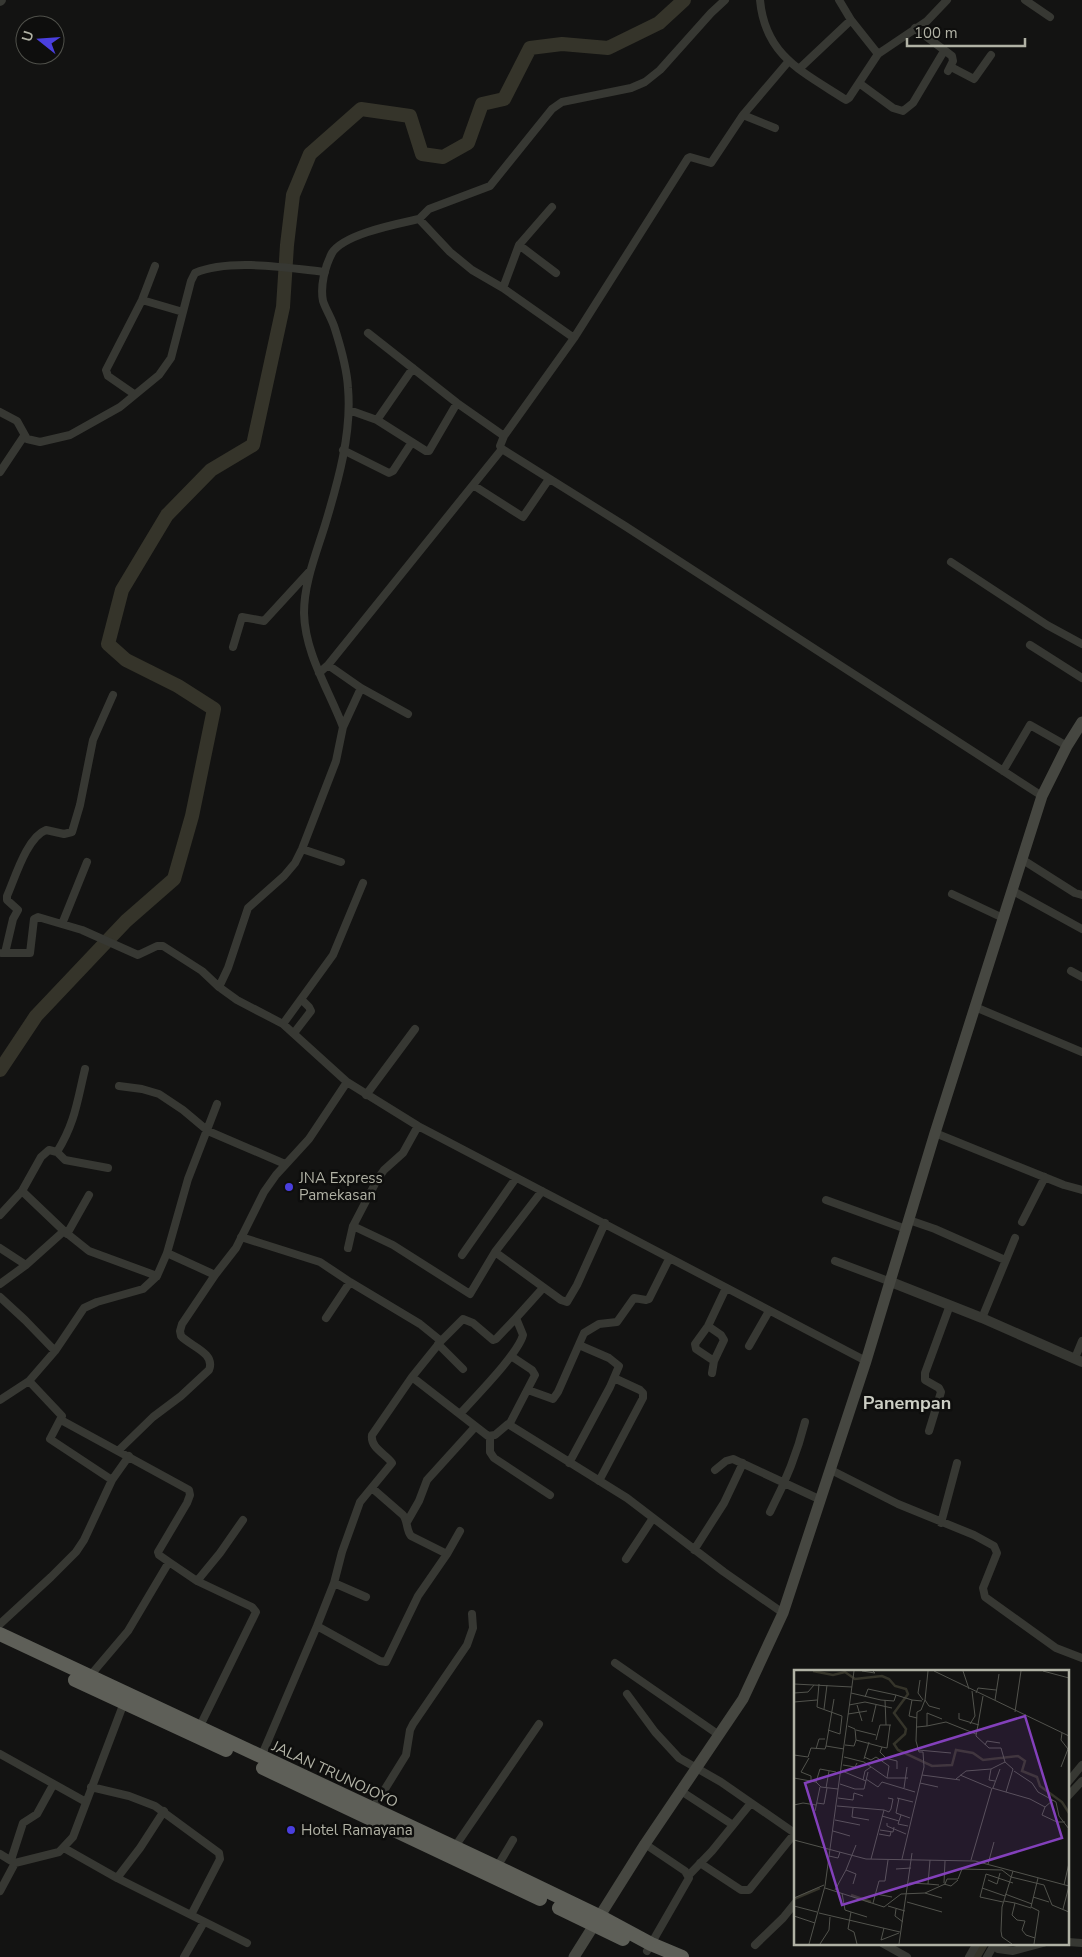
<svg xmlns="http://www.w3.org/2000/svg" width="1082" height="1957" font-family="'Nunito Sans',sans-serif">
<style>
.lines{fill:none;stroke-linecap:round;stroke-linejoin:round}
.canal{stroke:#35342a;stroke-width:9}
.river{stroke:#35342a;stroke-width:14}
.minor{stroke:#373833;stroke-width:8}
.tertiary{stroke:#373833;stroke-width:10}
.secondary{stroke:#464741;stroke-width:11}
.trunk{stroke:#5e5f58;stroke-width:14}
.poi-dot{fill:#4a3fde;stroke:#0e0e0d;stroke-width:2}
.labels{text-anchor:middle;stroke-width:5;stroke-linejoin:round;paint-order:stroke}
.poi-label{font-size:15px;fill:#b1b2a5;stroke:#0e0e0d;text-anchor:start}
.street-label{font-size:15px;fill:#b1b2a5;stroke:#0e0e0d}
.quarter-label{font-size:18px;font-weight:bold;fill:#cdcfc5;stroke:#0e0e0d}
.inset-river{fill:none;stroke:#35342a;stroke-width:2.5}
.inset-road{fill:none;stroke:#52534d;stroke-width:1}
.view{fill:#8340bb;fill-opacity:0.15;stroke:#8340bb;stroke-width:2.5}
.inset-edge{fill:none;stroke:#b1b2a5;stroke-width:2.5}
</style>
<rect width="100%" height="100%" fill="#131312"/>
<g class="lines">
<!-- canal -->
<path class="canal" d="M976,1957L984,1943"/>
<!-- river -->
<path class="river" d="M0,1070L36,1016L126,921L174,879L192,816L214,709L178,686L126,660L108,644L122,590L167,515L211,470L253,445L283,307L287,245L293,195L310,154L361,109L410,116L422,154L443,157L468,143L482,104L504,99L530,48L562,44L608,48L659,23L684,0"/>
<!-- minor -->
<path class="minor" d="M760,0C765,56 803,72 846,100L849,98L878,54L927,21L947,0
M839,0L851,20L878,54
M1025,0L1050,17
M915,28L952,56L953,61L948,71
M788,62L743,115L711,163L690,157L688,158L574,338L504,436L500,446L502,449L625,526L1042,796
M951,67L974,79L991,55
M799,69L851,20
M859,83L893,108L903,111L913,103L944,51
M743,115L775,128
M419,219L429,209L490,186L552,109L562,102L631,88L645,82L660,70L711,13L725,0
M519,245L552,207
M503,288L519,245L556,273
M142,300L183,312
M368,333L457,403L504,436
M134,394L108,376L106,370L142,300L155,266
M349,410L377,420L426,451H429L457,403
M0,412L17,421L27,439L40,442L70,435L120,407L159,375L171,358L191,281L195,273C230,258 289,268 325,272
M377,420L413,368
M343,450L389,473L393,471L412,442
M0,472L24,436
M473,485L523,517L549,479
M951,562L1047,625L1082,644
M1030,645L1082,678
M233,647L242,617L264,621L309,572
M328,665L361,688L408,714
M319,673L328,665L502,449
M361,688L343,727L336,761L302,849L295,863L284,876L248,908L228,968L219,987L237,1000L283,1024L347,1082L418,1126L866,1361
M343,727C329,690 305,654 304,613C304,583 316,554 325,525C338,482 352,433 348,388C347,368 341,348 335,329C332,319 326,310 323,301C320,286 325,266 332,253C344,234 397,224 419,219L450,252L472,270L503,288L574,338
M1003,771L1030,725L1067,746
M302,849L341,862
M1023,860L1075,893L1082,895
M1013,891L1082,929
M952,894L1003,918
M62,924L87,862
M2,953H30L34,919L38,917L82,930L138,955L157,946H163L202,971L219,987
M5,953L13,919L18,910L7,900V896C15,878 27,837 46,830L64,834L72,832L80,805L93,740L113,695
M1071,971L1082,977
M975,1007L1082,1052
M283,1024L333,955L363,883
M294,1033L311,1011L309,1007L301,999
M119,1086L142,1089L159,1094L183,1110L208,1131L285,1164
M366,1095L415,1029
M935,1133L1064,1185L1082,1190
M57,1152C75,1123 77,1102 85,1069
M22,1191L64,1231
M826,1200L906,1229
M0,1215L22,1191L41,1157L49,1150L57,1152L65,1160L108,1168
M909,1220L935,1229L1005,1260
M1022,1222L1045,1177
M353,1226L393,1245L470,1294L495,1252L542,1191
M67,1234L89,1195
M241,1237L320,1262L350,1282
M0,1248L26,1265
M348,1248L353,1226L377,1180L384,1170L403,1153L418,1126
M495,1252L561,1300L567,1302L577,1285L605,1223
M167,1253L215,1275
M462,1255L516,1178
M835,1261L891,1282
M0,1284L26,1265L64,1231L89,1251L157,1276
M0,1297L25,1320L55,1351
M326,1318L350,1282L420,1324L441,1341L412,1377L488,1436L495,1435L508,1424L627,1498L724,1572L783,1613
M982,1318L1015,1238
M708,1326L721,1335L724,1340L714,1361L712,1373
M441,1341L463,1319L473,1323L493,1340L496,1339L516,1318
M438,1344L463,1369
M749,1346L769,1311
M1075,1358L1082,1341
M714,1361L696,1349L695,1344L708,1326L726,1288
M29,1381L62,1416L50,1439L112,1480
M528,1390L553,1399L558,1392L584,1333L599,1324L617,1322L634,1298L646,1300L649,1299L669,1259
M0,1400L29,1381L55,1351L84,1308L97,1302L143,1289L157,1276L167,1253L188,1179L217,1104
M460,1414C475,1397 518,1354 523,1335L516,1318L543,1288
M61,1420L189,1490L190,1495L187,1503L158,1552L159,1555L169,1562
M509,1425L535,1375L532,1370L511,1356
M929,1431L941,1392L939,1388L925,1380V1373L950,1305
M490,1437V1452L494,1458L550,1495
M119,1450L153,1417L181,1396L209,1370C216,1353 190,1346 181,1336L180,1331L182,1324L215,1275L236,1248L264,1192L276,1175L309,1139L347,1082
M569,1463L610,1387L619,1366L609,1358L579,1345
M715,1470L726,1461L733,1459L821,1500
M831,1470L898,1504L974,1535L994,1546L997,1553L983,1588L985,1597L1056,1648L1082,1658
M599,1481L643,1398V1393L640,1390L614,1378
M372,1488L403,1515C408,1521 406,1530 411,1536L447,1554
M770,1512C785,1483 797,1454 805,1422
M407,1522L419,1501L427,1480L475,1427
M941,1523L957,1463
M694,1550L724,1503L743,1463
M626,1559L653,1518
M334,1583L366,1597
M0,1624L51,1577L76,1552L84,1540L112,1480L129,1456
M317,1626L380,1661L386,1662L418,1596L447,1554L460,1531
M615,1663L719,1735
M89,1677L128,1631L169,1562L197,1581
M627,1694L655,1732L679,1758L721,1782L796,1834
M199,1728L256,1612L252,1607L197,1581L220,1553L243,1520
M0,1754L86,1802
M261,1757L317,1626L334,1583L342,1552L360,1502L392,1463C386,1454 370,1448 372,1435L412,1377
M1068,1782L1082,1765
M91,1787L129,1796L155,1806L219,1853L220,1859L191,1915
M681,1791L733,1825
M1068,1796L1082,1781
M372,1810L406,1755L410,1730L413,1724L467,1645L473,1628L472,1614
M645,1844L685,1871L689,1878L647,1951
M64,1848L117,1878L247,1943
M454,1848L539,1724
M0,1854L13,1862
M11,1860L23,1823L37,1814L53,1785
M700,1863L741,1890H749L795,1833
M497,1867L513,1840
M688,1876L712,1851L751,1803
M117,1878L140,1848L164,1811
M0,1891L15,1863L59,1852L73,1837L125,1700
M1068,1942L1082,1943
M882,1943L907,1957
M994,1943L998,1949L1013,1951L1043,1943
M755,1945L783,1918L796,1902
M184,1957L204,1922
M969,1957L977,1943
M987,1957L995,1943"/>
<!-- tertiary -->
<path class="tertiary" d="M0,1L1,0
M891,1282L982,1318L1082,1362"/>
<!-- secondary -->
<path class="secondary" d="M574,1957L645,1844L743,1699L783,1613L866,1361L935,1133L1042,796L1067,746L1082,722"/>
<!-- trunk -->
<path class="trunk" d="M0,1634L497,1867L599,1916L651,1944L682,1957
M75,1680L226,1750
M263,1768L540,1899
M559,1908L623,1939"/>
</g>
<!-- markers -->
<g class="poi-dot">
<circle cx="289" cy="1187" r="5"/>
<circle cx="291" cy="1830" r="5"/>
</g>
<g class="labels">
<!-- poi labels -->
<g class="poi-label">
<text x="299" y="1183">JNA Express<tspan x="299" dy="17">Pamekasan</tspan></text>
<text x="301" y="1835">Hotel Ramayana</text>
</g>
<!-- street labels -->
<g class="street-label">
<text transform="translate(335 1774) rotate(25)" y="5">JALAN TRUNOJOYO</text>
</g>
<!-- quarter labels -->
<g class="quarter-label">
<text x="907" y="1409">Panempan</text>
</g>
</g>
<!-- overview -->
<g transform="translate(794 1670)">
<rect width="275" height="275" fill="#131312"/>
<path class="inset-river" d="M19,1L39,5L51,2L61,9L88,6L95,9L101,16L112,19L114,24L100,43L112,59L111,64L100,74L104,80L138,96L158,95L162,80L179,83L189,90L224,86L231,91L228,101L243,107L246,116L268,132L275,143M57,225L77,232M0,229L26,218"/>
<path class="inset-road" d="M68,1L81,3L79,1M140,1L275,66M169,1L175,19M249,1L275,8M126,10L124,23L129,30M0,14L58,17M25,14L23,37L48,46L46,64L34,60M0,23L14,22L20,15M57,23L87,30L100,31L102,25L118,30M182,23L184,18L202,20M189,26L182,66L195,78H207L211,92L219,99L212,122M71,27L74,19L102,25M40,29L32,76L50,79M91,30L92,55M131,30L135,36L146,39M201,30L205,4M0,32L23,30M55,35L71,32L98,38M63,35L68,51M30,39L33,15M221,42L227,1M165,43V49L185,55M54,44L73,41M123,48L115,46L118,30L128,31M78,52L82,35M176,54L181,46L178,21M133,56L152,52L182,64M123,57L133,56V43L148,49M62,60L82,65M62,70L88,77M82,70L86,55H97M51,75L60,76L62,70L61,59L54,56M191,75L193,71L206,73M22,79L25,69H31M124,80L157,83M0,85L14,87L17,78L31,79L32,76M50,87L70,92L93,108H114M70,87L77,90L82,87L95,96L93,108M91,87L86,82L88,77L93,78L96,55M15,88L7,102L17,106V111M91,88L103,91V99M70,89L75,72M49,95L61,97L63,93M267,97L274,79L267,70L268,63M197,99L195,110L201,111M48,101L72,111M220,101L238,113L244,122L262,132L265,146L275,159M128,105L130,97L129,82H125L122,71L123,42L127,40L131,30L134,1M166,105L197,118M0,108L22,112L27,117L44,119M72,109L84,117L88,112L121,122M162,109L172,101L197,99L211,92M69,110L71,101L77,97M22,112L26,99L42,102M126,113L144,117M46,114L61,119M32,118L35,101M110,118L113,97M199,118L206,99M61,119H70L74,102M44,128L59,130L60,123L69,126M103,128L119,132M105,128L102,143L116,148M259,130L251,137L248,145L263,152H271M23,133L30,134L33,118M0,135L9,133L22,135M43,136L90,140M59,138L58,147L75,150M21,141L26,117M107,145L104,154L114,156M88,146L105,151M41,150L66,155M93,153V156L112,164M86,160L99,162L100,157M39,161L56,166M85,164L96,166L97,162M0,170L72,189L181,191L275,216M35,186L44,188L46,182M77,189L90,140L95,142L97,139L99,129L94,128M108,189L128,105L166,110M136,190L134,214L145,215M177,190L198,118L236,129L251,137M194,194L200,172M102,199L117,198M194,210L203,214L206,203M115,213L134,214M150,213L151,191M59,214L62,204L52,200L62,175M150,214L157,216L164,210M270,215L275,193M31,218L90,237L107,224L131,223L151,214L153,209H164L168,199L208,200L217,207L250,215L258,235L275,242M188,218L211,226M41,220L52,200M48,223L51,240L57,242L54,259L60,262L63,274M131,223L148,228M82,224L98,227M211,224L238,234M239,227L255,232M0,228L30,215M210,231L221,233L218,245L223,250L231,251L228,260L232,265L241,268M113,232L148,242M209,232L186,227L192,204L219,213M79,233L85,211H91L94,190M221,233L237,238M0,236L23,242M94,236L111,241M102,239L101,246L109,252M269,239L275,216M57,242L73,247M25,243L106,262M0,246L21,253M90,258L87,270L105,263M15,274L31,216L60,1M26,274L35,260L36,247M105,274L118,183M218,274L208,267L207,261L208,237L219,201M240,274L245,241L237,237L244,208"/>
<path class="view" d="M231,46L268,168L48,235L11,113Z"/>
<rect width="275" height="275" class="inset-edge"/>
</g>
<!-- north arrow -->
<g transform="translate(40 40) rotate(287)"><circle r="24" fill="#0e0e0d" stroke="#4f504a"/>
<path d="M0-4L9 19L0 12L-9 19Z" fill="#4a3fde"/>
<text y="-8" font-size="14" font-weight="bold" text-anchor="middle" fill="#b1b2a5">U</text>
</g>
<!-- scale -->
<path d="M907 38v8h118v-8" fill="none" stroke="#b1b2a5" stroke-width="2.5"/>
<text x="914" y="38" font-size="15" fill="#b1b2a5" stroke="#0e0e0d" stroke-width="4" paint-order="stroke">100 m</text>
</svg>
